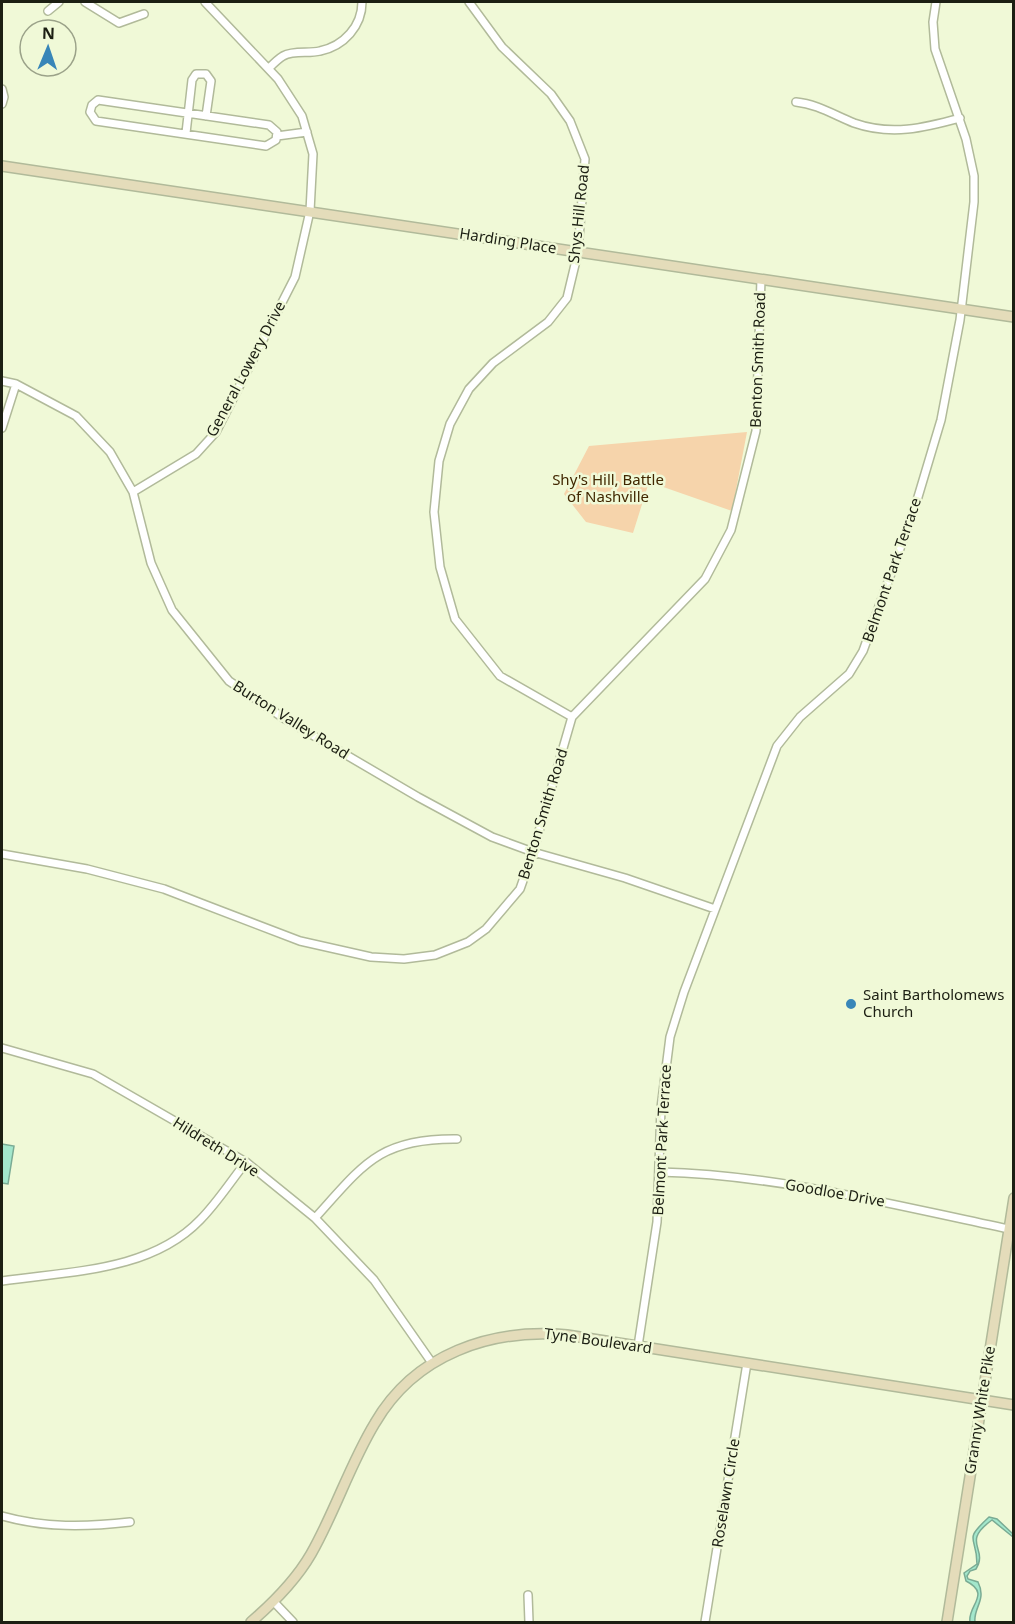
<svg xmlns="http://www.w3.org/2000/svg" width="1015" height="1624" font-family="'Noto Sans',sans-serif">
<style>
.green{fill:#f6d4ab}
.water{fill:#a3e7cc;stroke:#7aab94;stroke-width:1.5}
.lines{fill:none;stroke-linecap:round;stroke-linejoin:round}
.street-casing{stroke:#b1ba9a;stroke-width:10}
.secondary-casing{stroke:#b1ba9a;stroke-width:12}
.street{stroke:#fff;stroke-width:7}
.secondary{stroke:#e4dcba;stroke-width:9}
.poi-dot{fill:#3886b8;stroke:#f0f9d7;stroke-width:2}
.labels{text-anchor:middle;stroke-width:5;stroke-linejoin:round;paint-order:stroke}
.street-label{font-size:15px;fill:#1c1f13;stroke:#f0f9d7}
.park-label{font-size:15px;fill:#412700;stroke:#f0f9d7}
.poi-label{font-size:15px;fill:#1c1f13;stroke:#f0f9d7;text-anchor:start}
</style>
<rect width="100%" height="100%" fill="#f0f9d7"/>
<!-- green -->
<path class="green" d="M747,432L732,511L649,482L633,533L586,522L564,494L589,446Z"/>
<!-- water -->
<path class="water" d="M2,1144L14,1146L8,1184L2,1183Z
M989,1517L997,1519L1013,1534V1537L992,1520C960,1543 989,1548 976,1569L970,1571L967,1576L968,1579L978,1582C987,1600 973,1608 975,1622H970C967,1606 992,1594 966,1581L964,1573L977,1564C977,1535 962,1542 989,1517Z"/>
<g class="lines">
<!-- street casing -->
<g class="street-casing">
<path id="street" d="M85,2L119,23L144,14
M469,2L502,47L551,94L570,121L585,159L578,252L567,298L548,322L493,363L469,389L450,424L439,461L434,512L440,567L455,619L500,676L572,717
M48,11L59,2
M269,68C273,64 278,59 283,56C294,50 309,54 320,51C344,46 362,26 362,2
M2,89L4,97L2,104
M98,100L269,125L277,132L276,140L266,146L96,121L90,112L92,105Z
M796,102C817,104 834,115 854,123C891,136 924,128 960,118
M186,133L192,80L196,74H206L211,81L206,116
M277,136L307,132
M2,381L16,384L76,416L110,452L133,492L151,563L172,610L229,681L285,719L418,797L492,837L533,852L625,878L715,909
M2,428L16,384
M133,492L196,454L216,432L295,277L310,211L313,154L302,116L278,79L205,2
M2,854L87,869L164,889L300,941L371,957L404,959L435,955L468,942L486,929L520,889L533,852L572,717L705,579L731,530L756,431L761,279
M2,1048L93,1074L246,1162L315,1218L374,1280L432,1363
M660,1172C779,1175 893,1205 1009,1229
M315,1218C363,1165 379,1138 457,1139
M2,1281C68,1271 150,1272 200,1220C217,1203 231,1181 246,1162
M638,1346L657,1222L661,1108L670,1037L684,992L777,746L800,717L849,674L863,651L915,507L941,420L960,320L974,202V176L966,139L935,49L933,22L936,2
M2,1516C45,1528 86,1527 130,1522
M528,1595L529,1622
M274,1602L293,1622
M705,1622L747,1363"/>
</g>
<!-- secondary casing -->
<g class="secondary-casing">
<path id="secondary" d="M2,166L1014,317
M251,1622C273,1603 296,1580 311,1554C335,1512 350,1464 375,1423C415,1354 491,1328 567,1335L1014,1405
M947,1622L1014,1198"/>
</g>
<!-- street -->
<use href="#street" class="street"/>
<!-- secondary -->
<use href="#secondary" class="secondary"/>
</g>
<!-- markers -->
<circle class="poi-dot" cx="851" cy="1004" r="6"/>
<g class="labels">
<!-- street labels -->
<g class="street-label">
<text transform="translate(579 214) rotate(-84)" y="5">Shys Hill Road</text>
<text transform="translate(508 241) rotate(9)" y="5">Harding Place</text>
<text transform="translate(758 360) rotate(-88)" y="5">Benton Smith Road</text>
<text transform="translate(246 369) rotate(-62)" y="5">General Lowery Drive</text>
<text transform="translate(892 570) rotate(-71)" y="5">Belmont Park Terrace</text>
<text transform="translate(291 720) rotate(32)" y="5">Burton Valley Road</text>
<text transform="translate(543 814) rotate(-73)" y="5">Benton Smith Road</text>
<text transform="translate(662 1140) rotate(-87)" y="5">Belmont Park Terrace</text>
<text transform="translate(216 1147) rotate(32)" y="5">Hildreth Drive</text>
<text transform="translate(835 1193) rotate(10)" y="5">Goodloe Drive</text>
<text transform="translate(598 1341) rotate(8)" y="5">Tyne Boulevard</text>
<text transform="translate(980 1410) rotate(-81)" y="5">Granny White Pike</text>
<text transform="translate(726 1493) rotate(-81)" y="5">Roselawn Circle</text>
</g>
<!-- park labels -->
<g class="park-label">
<text x="608" y="485">Shy's Hill, Battle<tspan x="608" dy="17">of Nashville</tspan></text>
</g>
<!-- poi labels -->
<g class="poi-label">
<text x="863" y="1000">Saint Bartholomews<tspan x="863" dy="17">Church</tspan></text>
</g>
</g>
<!-- border -->
<rect width="1015" height="1624" fill="none" stroke="#1c1f13" stroke-width="6"/>
<!-- north arrow -->
<g transform="translate(48 48) rotate(2)"><circle r="28" fill="#f0f9d7" stroke="#9ba289" stroke-width="1.5"/>
<path d="M0-4.5L10 22L0 15L-10 22Z" fill="#3886b8"/>
<text y="-9" font-size="16" font-weight="bold" text-anchor="middle" fill="#1c1f13">N</text>
</g>
</svg>
